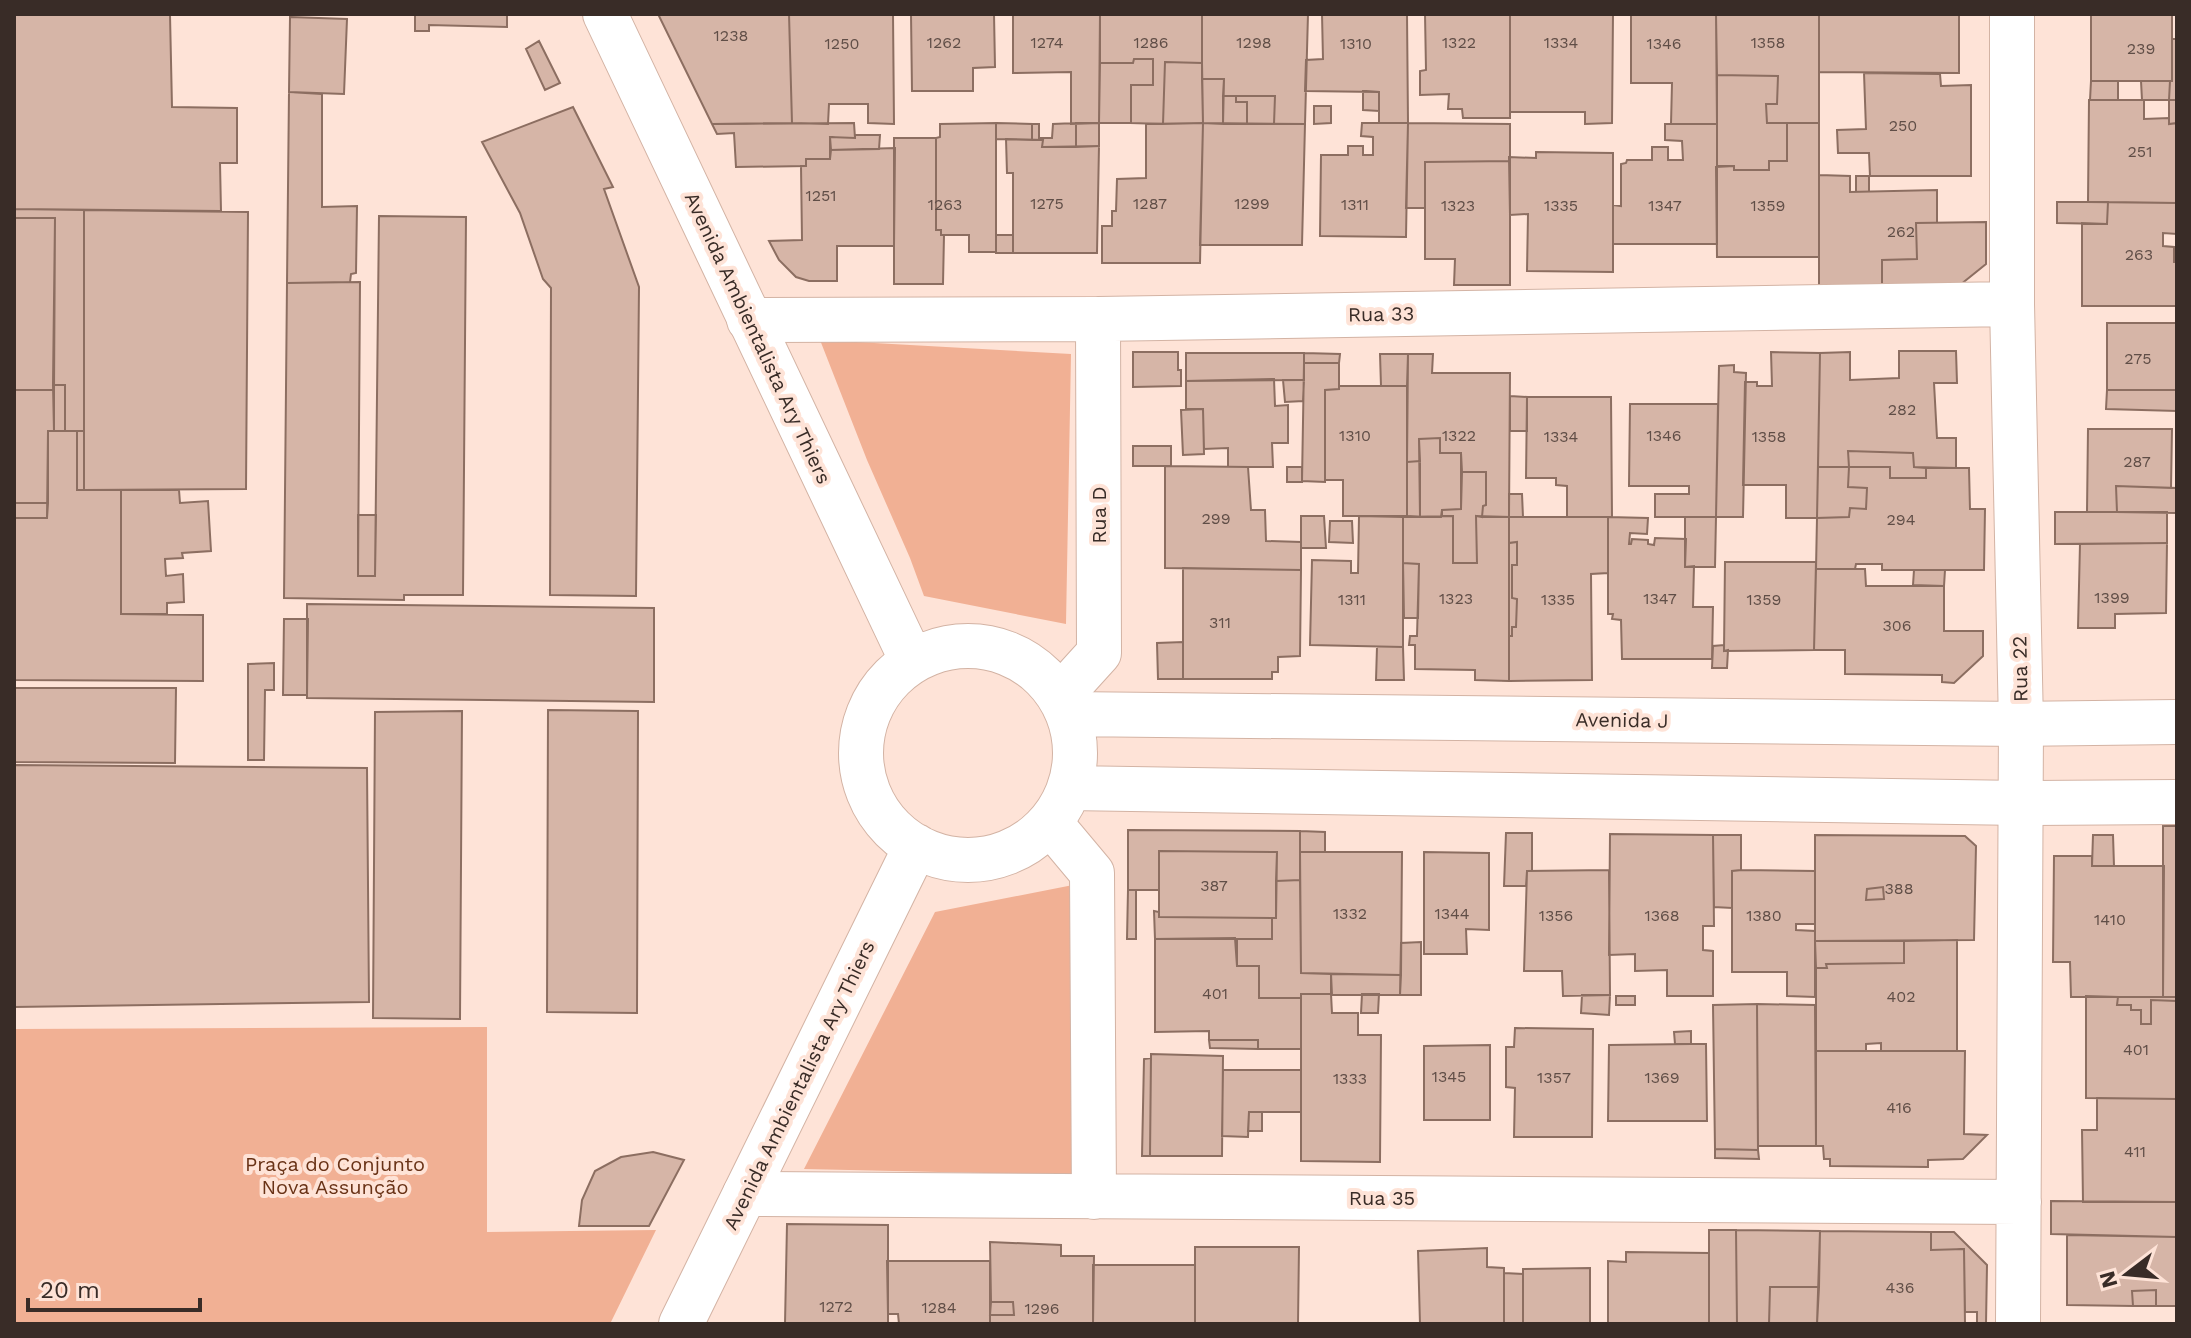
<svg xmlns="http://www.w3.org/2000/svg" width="2191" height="1338" font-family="'Work Sans',sans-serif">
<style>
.green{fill:#f1b094}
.building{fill:#d6b5a7;stroke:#8c6e61;stroke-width:2;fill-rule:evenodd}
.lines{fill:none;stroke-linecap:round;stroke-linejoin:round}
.street-casing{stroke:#d3b3a4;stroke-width:46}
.secondary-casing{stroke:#d3b3a4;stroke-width:46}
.street{stroke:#fff;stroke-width:44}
.secondary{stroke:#fff;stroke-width:44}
.labels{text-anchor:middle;stroke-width:8;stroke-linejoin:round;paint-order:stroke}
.number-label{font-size:16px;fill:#604e47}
.street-label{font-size:20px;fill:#392c27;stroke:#fee3d7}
.park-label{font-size:20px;fill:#693216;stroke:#fee3d7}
</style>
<rect width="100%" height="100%" fill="#fee3d7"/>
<!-- green -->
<path class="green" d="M820,340L1071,354L1066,624L924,596L910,558L867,460Z
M1073,885L1075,1175L804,1169L935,912Z
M487,1027V1232L656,1230L610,1324H14V1029Z"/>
<!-- building -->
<path class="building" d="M14,14L170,15L172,107L237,108V163H220L221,211L14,209Z
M415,14H507V27L429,25V31H415Z
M658,14H789L792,123L712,124Z
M789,14H893L894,124L868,123V104H829L828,124L792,123Z
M911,14H994L995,67L973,68V91H912Z
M1013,14H1100L1099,123L1071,124V72L1013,73Z
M1100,14H1202V63L1165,62L1163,124L1131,123V85H1153V59H1134L1133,63H1100Z
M1202,14H1308L1305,124H1274L1275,96H1223L1224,79H1202Z
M1322,14H1407L1408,123H1379V92L1305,91L1306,60L1323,59Z
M1425,14H1510V118H1463L1462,109H1448L1449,94L1420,95V71L1426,70Z
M1510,14H1613L1612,123L1585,124V112H1510Z
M1631,14H1716L1717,124H1671L1672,83H1631Z
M1716,14H1819V123H1767L1766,104H1777L1778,76L1717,75Z
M1819,14H1959V73L1819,72Z
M2091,15H2172V81H2091Z
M290,17L347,19L344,94L289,92Z
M2172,39H2177V100H2169L2170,81H2172Z
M539,41L560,83L545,90L526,49Z
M1134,59H1153V85H1131V123H1099L1100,63H1133Z
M1165,62L1202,63L1203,123L1163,124Z
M1864,73L1940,74L1941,86L1971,85V176H1870L1869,153H1838L1837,130L1866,129Z
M1717,75L1778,76L1777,104H1766L1767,123H1787V161H1769V170H1734V166H1717Z
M1202,79H1224L1223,124L1203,123Z
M2091,81H2118V100H2090Z
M2141,81H2170L2169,100H2142Z
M1363,91L1379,92V111L1363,110Z
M289,92L322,94V207L357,206L356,273L351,274L350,282L287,283Z
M1223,96H1236V102H1247V124H1223Z
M1236,96H1275L1274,124H1247V102H1236Z
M2089,100H2144V119L2169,118V124L2177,123V203L2088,202Z
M2169,100H2177V123L2169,124Z
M1314,106H1331V123L1314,124Z
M573,107L613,187L604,189L639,287L636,596L550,595L551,288L543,279L520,213L482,142Z
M854,123L855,138L830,137V159H806V166L736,167L734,133L717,134L712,124Z
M996,123L1032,124V140L996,139Z
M996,123V252H969V235H941V230H936V138L940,137V124Z
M1076,123H1099V146L1076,147Z
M1076,123V147H1042L1043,140H1032V124H1039V138H1052L1053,124Z
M1203,123L1200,263H1102V226H1112V211H1116L1117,179L1146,178V124Z
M1203,123L1305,124L1302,245H1200Z
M1362,123H1408L1406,237L1320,236L1321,155H1348V146H1363V155H1373V137L1361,136Z
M1408,123L1510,124V161L1425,162V208H1406Z
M1787,123H1819V257H1717L1716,167L1734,166V170H1769V161H1787Z
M1665,124H1717V244H1613V205L1621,206V164L1626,163L1627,160H1652V147H1668V160H1683L1682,141L1665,140Z
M855,135H880L879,149L831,150L830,137L855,138Z
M894,138H936V230H941V235H944L943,284H894Z
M1006,139L1043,140L1042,147L1099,146L1097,253H1013V173H1007Z
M895,148L894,246H837V281H809L796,277L779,260L769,241L802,240L801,166H806V159H830L831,150Z
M1536,152L1613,153V272L1527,271L1528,214L1510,215L1509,157L1536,158Z
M1510,161V285H1454L1455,259H1425V162Z
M1819,175L1850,176V192L1937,190V223H1916L1917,259L1882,260V288H1819Z
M1856,176H1869V192H1856Z
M2057,202H2108L2107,224L2057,223Z
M2108,202L2177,203V234L2163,233V246L2174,247V262H2177V306H2082V223L2107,224Z
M14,209L84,210V431H65V385H53L55,218H14Z
M84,210L248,212L246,489L84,490Z
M379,216L466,217L463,595H404V600L284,598L287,283L360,282L358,576H375Z
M14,218H55L54,390H14Z
M1986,222V264L1955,289L1882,288V260L1917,259L1916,223Z
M996,235H1013V253H996Z
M2107,323H2177V390H2107Z
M1899,351H1956L1957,383H1934L1937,438H1956V468L1914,467L1913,453L1848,451L1849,467H1818L1820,353L1850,352V380L1899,378Z
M1133,352H1178V370H1181V386L1133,387Z
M1771,352L1820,353L1817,518H1786V485H1743L1745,382H1757V386H1772Z
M1186,353H1304V380L1186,381Z
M1304,353L1340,354L1339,363H1304Z
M1380,354H1408L1407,386H1381Z
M1408,354H1433L1432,373H1510L1509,517H1482L1483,506L1486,505V472H1462L1461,453H1440V438L1419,439L1420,461L1407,462Z
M1304,363H1339V389L1325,390V482L1302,481Z
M1734,365V372L1746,373L1743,517H1716L1719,366Z
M1274,379L1275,406L1288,405V443H1272L1273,467H1228V448L1204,449L1203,409H1186V381Z
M1283,380H1304L1303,401L1285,402Z
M53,385H65V431H54Z
M1339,386H1407V516H1343V480H1325V390L1339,389Z
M14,390H54V431H48V503H14Z
M2107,390H2177V411L2106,409Z
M1510,396L1527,397V431H1510Z
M1527,397H1611L1612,517H1567V486L1556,485V478H1526Z
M1630,404H1718L1716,517H1655V494H1689V486H1629Z
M1203,409L1204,454L1183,455L1181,410Z
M2088,429H2172L2171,488L2116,486L2117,512H2087Z
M48,431H77V490H121V614L203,615V681L14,680V518H47Z
M77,431H84V490H77Z
M1440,438V453H1461V509L1442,510L1441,517H1420L1419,439Z
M1133,446H1171V466H1133Z
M1848,451L1913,453L1914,467L1926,468V478H1890V467H1849Z
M1420,461V517L1407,516V462Z
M1165,466L1248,467L1251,510H1265L1266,541L1301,542V570L1165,568Z
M1287,467H1302V482H1287Z
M1818,467H1849L1848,487L1867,488L1866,509L1850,508L1849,517L1817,518Z
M1849,467H1890V478H1926V468H1969L1970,509H1985L1984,570H1882V564H1856L1855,569H1816L1817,518L1849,517L1850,508L1866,509L1867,488L1848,487Z
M1462,472H1486V505L1483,506L1482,517L1476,516L1477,563H1453V516H1442V510L1461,509Z
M2116,486L2177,488V513L2117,512Z
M121,490H179L180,503L208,501L211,551L182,553L183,558L165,559L166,576L183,574L184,602L167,603V614H121Z
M1509,494H1522L1523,517H1509Z
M14,503H48L47,518H14Z
M2055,512H2167V543L2055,544Z
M358,515H376L375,576H358Z
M1301,516H1324L1326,548H1301Z
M1359,516L1403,517V647L1310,645L1312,560L1351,561V573H1358Z
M1453,516V563H1477L1476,516L1509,517V681L1475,680V670L1415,669V645H1409L1410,636H1417L1419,564L1403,563V517Z
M1509,517H1608V573L1591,574L1592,680L1509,681V636H1512V627H1516L1517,599L1512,598V565H1517V542L1509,543Z
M1608,517L1648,518L1647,534L1630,533L1629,544H1631L1632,539L1648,540V544L1654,545L1655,538L1686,539L1685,567L1694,566L1693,607H1713L1712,659H1622L1621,620L1612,619L1613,614H1608Z
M1685,517H1716L1715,567H1685Z
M1330,521H1352L1353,543L1329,542Z
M1517,542V565H1512V598L1517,599L1516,627H1512V636H1509V543Z
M2167,543L2166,613L2115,614V628H2078L2080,544Z
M1725,562H1816L1814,650L1724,651Z
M1403,563L1419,564L1418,618H1404Z
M1183,568L1301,570L1300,656L1278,657V672H1272V679H1183Z
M1816,569H1865L1866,586H1944V631H1983V656L1954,683L1942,682V675L1845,674V650H1814Z
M1914,570H1945L1944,586L1913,585Z
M307,604L654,608V702L307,698Z
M284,619H308L307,695H283Z
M1183,642V679H1158L1157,643Z
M1724,645V651L1728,650L1727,668H1712L1713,646Z
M1377,647H1403L1404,680H1376Z
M274,663V690H265L264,760H248V664Z
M14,688H176L175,763L14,762Z
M548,710L638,711L637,1013L547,1012Z
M462,711L460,1019L373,1018L375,712Z
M14,765L367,768L369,1002L14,1007Z
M2163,826H2177V997H2163Z
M1128,830L1300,831V880L1276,881L1277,852L1159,851V890H1128Z
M1300,831L1325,832V852H1300Z
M1506,833H1532V871H1527L1526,886H1504Z
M1610,834L1713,835L1714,926H1703V950L1713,951V996H1667V970L1635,971V954L1609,955Z
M1713,835H1741V870L1732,871V908L1714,907Z
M1815,835L1965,836L1976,846L1974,940L1815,941ZM1883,887L1884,899L1866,900L1867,889Z
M2093,835H2113L2114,866H2092Z
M1159,851L1277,852L1276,918L1159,917Z
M1300,852H1402L1401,975L1301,973Z
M1424,852L1489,853V930L1466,929L1467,954H1424Z
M2054,856H2092V866H2164L2163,997H2071L2070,962H2053Z
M1609,870L1610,995L1563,996L1562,971H1524L1527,871Z
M1741,870L1815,871V924H1796V930L1815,931V997L1787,996V972H1732V871Z
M1300,880L1301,973L1331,974V994H1301V998H1259V966H1237V939H1272V918H1276V881Z
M1883,887L1884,899L1866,900L1867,889Z
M1128,890H1136V939H1127Z
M1154,911L1159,912V917L1272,918V939H1155Z
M1235,938L1237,966H1259V998H1301V1049H1258V1040H1209V1031L1155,1032V939Z
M1957,940V1051H1881V1043L1866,1044V1051H1816V968H1827L1826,964L1904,963V941Z
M1815,941H1904V963L1826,964L1827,968H1816Z
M1421,942V995H1400L1401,943Z
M1331,974L1401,975L1400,995H1332Z
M1301,994H1331L1332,1013H1358V1035H1381L1380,1162L1301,1161Z
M1362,994H1379L1378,1013H1361Z
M1582,995H1610L1609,1015L1581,1013Z
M1616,996H1635V1005H1616Z
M2086,996L2118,997L2117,1005H2131V1010H2141V1024H2151V1000L2177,1001V1099L2086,1098Z
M2118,997H2177V1001L2151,1000V1024H2141V1010H2131V1005H2117Z
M1757,1004L1758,1150L1715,1149L1713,1005Z
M1757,1004L1815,1005L1816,1146H1758Z
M1515,1028L1593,1029L1592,1137H1514L1515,1088L1506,1087V1047H1514Z
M1691,1031V1044H1675L1674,1032Z
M1209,1040H1258V1049L1210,1048Z
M1691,1044H1706L1707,1121H1608L1609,1045Z
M1490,1045V1120H1424V1046Z
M1816,1051H1965L1964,1134L1987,1135L1963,1159L1928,1160V1167L1830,1166V1159H1824L1823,1146H1816Z
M1151,1054L1223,1056L1222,1156H1150Z
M1151,1058L1150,1156H1142L1144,1059Z
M1223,1070H1301V1112H1249L1248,1137L1222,1136Z
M2097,1098L2177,1099V1202H2083L2082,1130H2097Z
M1249,1112H1262V1131H1248Z
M1715,1149L1758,1150L1759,1159L1715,1158Z
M653,1152L684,1160L649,1226H579L582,1200L595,1171L621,1157Z
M2051,1201L2177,1202V1237L2051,1234Z
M787,1224L888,1225V1324H785Z
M1709,1230H1736L1737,1324H1709Z
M1736,1230L1820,1231L1819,1287H1770L1769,1324H1737Z
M1820,1231L1931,1232V1250L1964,1249L1965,1324H1817Z
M1931,1232H1954L1987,1265L1986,1324H1977V1312H1965L1964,1249L1931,1250Z
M2067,1235L2177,1237V1306H2156V1290L2132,1291L2133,1306L2067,1305Z
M990,1242L1061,1245V1256H1094L1093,1324H990V1315H1014L1013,1302H991Z
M1195,1247H1299L1298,1324H1195Z
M1487,1248V1267L1504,1268V1323L1420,1324L1418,1251Z
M1626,1252L1709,1253V1324H1608V1261L1626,1262Z
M887,1261H990V1324H899L898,1314H888Z
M1093,1265H1195V1324H1093Z
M1590,1268V1324H1523V1269Z
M1504,1273L1523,1274V1324H1504Z
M1770,1287H1819L1817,1324H1769Z
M2156,1290V1306H2133L2132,1291Z
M991,1302H1013L1014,1315H990Z"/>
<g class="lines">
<!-- street casing -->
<g class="street-casing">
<path id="street" d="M2012,14V304L2021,724L2018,1324
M749,320L1098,319L2012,304
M1060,696L1099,653L1098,319
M1051,824L1092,873L1094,1197
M745,1194L2019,1202"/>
</g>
<!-- secondary casing -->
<g class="secondary-casing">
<path id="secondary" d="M605,14L912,661
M861 753a107 107 0 1 1 214 0a107 107 0 1 1-214 0Z
M1068,714L2021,724L2177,722
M1069,788L2021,803L2177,802
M681,1324L916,846"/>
</g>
<!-- street -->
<use href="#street" class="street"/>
<!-- secondary -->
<use href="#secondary" class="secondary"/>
</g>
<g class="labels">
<!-- number labels -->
<g class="number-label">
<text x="731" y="41">1238</text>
<text x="944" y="48">1262</text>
<text x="1047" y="48">1274</text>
<text x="1151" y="48">1286</text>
<text x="1254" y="48">1298</text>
<text x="1459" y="48">1322</text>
<text x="1561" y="48">1334</text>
<text x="1768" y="48">1358</text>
<text x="842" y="49">1250</text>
<text x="1356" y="49">1310</text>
<text x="1664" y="49">1346</text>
<text x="2141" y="54">239</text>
<text x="1903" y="131">250</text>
<text x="2140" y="157">251</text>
<text x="821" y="201">1251</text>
<text x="1047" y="209">1275</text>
<text x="1150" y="209">1287</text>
<text x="1252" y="209">1299</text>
<text x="945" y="210">1263</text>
<text x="1355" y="210">1311</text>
<text x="1458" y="211">1323</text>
<text x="1561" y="211">1335</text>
<text x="1665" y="211">1347</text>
<text x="1768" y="211">1359</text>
<text x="1901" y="237">262</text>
<text x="2139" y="260">263</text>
<text x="2138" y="364">275</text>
<text x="1902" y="415">282</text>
<text x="1355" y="441">1310</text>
<text x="1459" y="441">1322</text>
<text x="1664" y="441">1346</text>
<text x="1561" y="442">1334</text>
<text x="1769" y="442">1358</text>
<text x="2137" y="467">287</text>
<text x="1216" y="524">299</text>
<text x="1901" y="525">294</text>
<text x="2112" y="603">1399</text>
<text x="1456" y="604">1323</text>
<text x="1660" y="604">1347</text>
<text x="1352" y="605">1311</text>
<text x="1558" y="605">1335</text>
<text x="1764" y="605">1359</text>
<text x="1220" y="628">311</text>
<text x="1897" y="631">306</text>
<text x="1214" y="891">387</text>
<text x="1899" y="894">388</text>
<text x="1350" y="919">1332</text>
<text x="1452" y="919">1344</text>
<text x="1556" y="921">1356</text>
<text x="1662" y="921">1368</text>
<text x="1764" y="921">1380</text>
<text x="2110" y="925">1410</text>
<text x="1215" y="999">401</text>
<text x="1901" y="1002">402</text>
<text x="2136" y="1055">401</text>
<text x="1449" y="1082">1345</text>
<text x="1554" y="1083">1357</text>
<text x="1662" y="1083">1369</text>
<text x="1350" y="1084">1333</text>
<text x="1899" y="1113">416</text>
<text x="2135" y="1157">411</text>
<text x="1900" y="1293">436</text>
<text x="836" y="1312">1272</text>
<text x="939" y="1313">1284</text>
<text x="1042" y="1314">1296</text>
</g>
<!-- street labels -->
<g class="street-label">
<text transform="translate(1381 314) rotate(-1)" y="7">Rua 33</text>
<text transform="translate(758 338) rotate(65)" y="7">Avenida Ambientalista Ary Thiers</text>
<text transform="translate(1099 515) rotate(-90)" y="7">Rua D</text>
<text transform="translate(2020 669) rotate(-91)" y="7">Rua 22</text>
<text transform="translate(1622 720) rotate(1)" y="7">Avenida J</text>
<text transform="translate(799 1085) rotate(-64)" y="7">Avenida Ambientalista Ary Thiers</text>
<text x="1382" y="1205">Rua 35</text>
</g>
<!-- park labels -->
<g class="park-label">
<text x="335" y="1171">Praça do Conjunto<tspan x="335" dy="23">Nova Assunção</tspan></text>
</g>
</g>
<!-- border -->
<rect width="2191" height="1338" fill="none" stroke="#392c27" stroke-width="32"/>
<!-- north arrow -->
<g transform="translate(2127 1274) rotate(254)" stroke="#fee3d7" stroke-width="6" paint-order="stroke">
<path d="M0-6L14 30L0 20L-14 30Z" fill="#392c27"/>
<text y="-12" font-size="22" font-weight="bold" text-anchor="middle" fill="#392c27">N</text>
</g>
<!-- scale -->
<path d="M28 1298v12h172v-12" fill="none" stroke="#392c27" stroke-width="4"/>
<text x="40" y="1298" font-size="24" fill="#392c27" stroke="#fee3d7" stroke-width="6" paint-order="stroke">20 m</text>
</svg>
